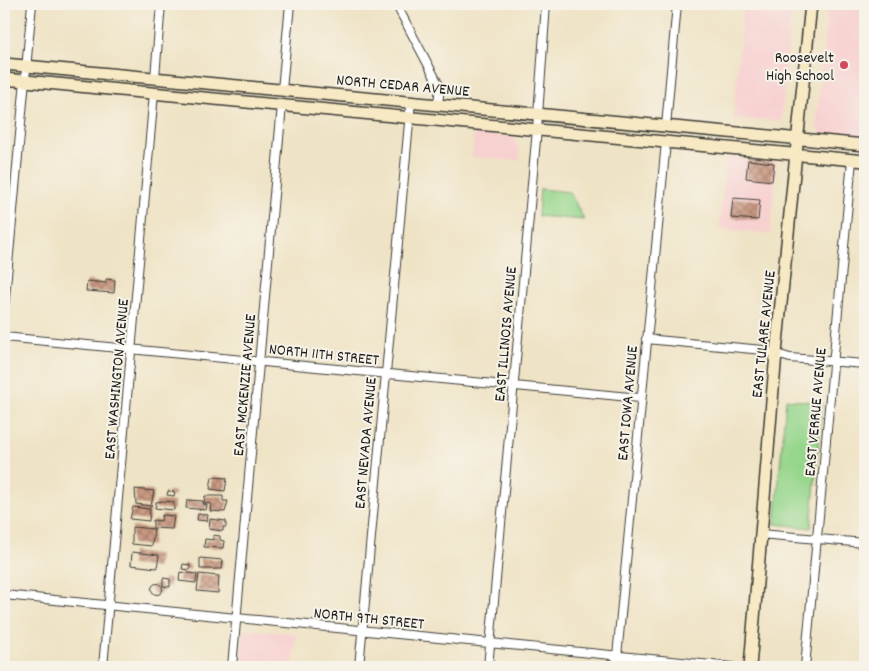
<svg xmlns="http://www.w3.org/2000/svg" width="869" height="671" font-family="Dekko,sans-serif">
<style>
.built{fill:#f7d0d0}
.grass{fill:#96d68c;stroke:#597954}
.building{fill:url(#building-cross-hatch)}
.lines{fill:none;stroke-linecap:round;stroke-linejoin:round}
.minor-casing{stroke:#3c3a35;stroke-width:10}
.secondary-casing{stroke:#3c3a35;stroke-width:14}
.minor{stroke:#fff;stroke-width:8}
.secondary{stroke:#f6e9c3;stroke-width:11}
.poi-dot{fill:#d1495b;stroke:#f7f3e8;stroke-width:2}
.labels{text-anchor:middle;stroke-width:4;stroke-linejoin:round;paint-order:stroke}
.poi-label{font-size:16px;fill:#1c1c1c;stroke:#f7f3e8;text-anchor:end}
.street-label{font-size:16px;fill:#1c1c1c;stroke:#f7f3e8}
</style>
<defs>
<pattern id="building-cross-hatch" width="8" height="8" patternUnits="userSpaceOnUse" patternTransform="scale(1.25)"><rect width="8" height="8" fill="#ca9a83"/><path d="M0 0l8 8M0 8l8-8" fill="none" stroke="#a37d6a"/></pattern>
</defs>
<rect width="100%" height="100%" fill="#f7f3e8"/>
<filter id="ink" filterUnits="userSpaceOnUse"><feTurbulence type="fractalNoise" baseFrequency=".02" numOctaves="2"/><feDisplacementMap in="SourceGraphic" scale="10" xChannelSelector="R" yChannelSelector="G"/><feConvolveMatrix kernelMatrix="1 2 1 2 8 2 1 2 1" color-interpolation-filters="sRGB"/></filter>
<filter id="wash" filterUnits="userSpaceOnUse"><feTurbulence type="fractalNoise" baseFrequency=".0096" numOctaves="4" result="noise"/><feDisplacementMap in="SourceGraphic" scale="20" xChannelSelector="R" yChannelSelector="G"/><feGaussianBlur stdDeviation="1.12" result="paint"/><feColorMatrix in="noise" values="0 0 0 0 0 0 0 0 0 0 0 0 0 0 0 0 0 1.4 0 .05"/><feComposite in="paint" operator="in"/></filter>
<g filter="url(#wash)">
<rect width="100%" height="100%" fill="#efe3c5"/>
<!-- built -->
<path class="built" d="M743,4H792L781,121L733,119Z
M828,4H865V138L822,133L816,126Z
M474,133L513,137L520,151L519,161L472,157Z
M726,157L777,162L770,234L719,229Z
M243,629L296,634L293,667L241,662Z"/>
<!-- grass -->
<path class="grass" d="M540,189L570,192L584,220L538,216Z
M786,399L822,403L811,528L775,524Z"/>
<g id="blocks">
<!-- building -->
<path class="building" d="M748,160L774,163L772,181L746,178Z
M733,198L760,200L758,220L731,218Z
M106,279L115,280L114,293L86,291L87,281L106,283Z
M212,477L227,478L225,491L210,489Z
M135,489L154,491L151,506L136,504Z
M168,491L175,492L174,496L167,495Z
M205,496H223V501H228L225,512L210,511L211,504L204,503Z
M187,500L203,501V504L207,505L206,510L186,508Z
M163,501L174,502V510L155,508L156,502Z
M133,507L150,509L149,521L130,519Z
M198,514L208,515L207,521L197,520Z
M162,515L174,516L172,529L153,528V520L161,521Z
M210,519L226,521V527H223V531L209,529Z
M132,527L154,529L152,546L132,544Z
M213,535L220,536V540L224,541L223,548L204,547L205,539L213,540Z
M132,552L159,555L157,568L131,565Z
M200,558L223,560L222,569H200Z
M183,564L190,565V570L182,569Z
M180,572L197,574L196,583L179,581Z
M199,574L219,576L218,593L197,591Z
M163,578L170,579V587L163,586Z
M151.5 589a5.5 5.5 0 1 1 11 0a5.5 5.5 0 1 1-11 0Z"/>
</g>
</g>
<g filter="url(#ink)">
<use href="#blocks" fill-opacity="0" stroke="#3c3a35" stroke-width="1"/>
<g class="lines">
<!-- minor casing -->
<g class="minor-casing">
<path id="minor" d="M396,4L440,87L438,104
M155,77L161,4
M282,90L290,4
M666,126L677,4
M4,308L32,4
M4,337L640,398
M646,339L763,350L790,358L865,364
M760,534L865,543
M4,595L732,667
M103,667L154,93
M232,667L282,105
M359,667L411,101
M488,667L537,129L546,4
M616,667L666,142
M805,667L852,160"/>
</g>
<!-- secondary casing -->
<g class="secondary-casing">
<path id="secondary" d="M4,64L865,145
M4,79L865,161
M750,667L776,353L811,4"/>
</g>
<!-- minor -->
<use href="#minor" class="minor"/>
<!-- secondary -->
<use href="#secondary" class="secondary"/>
</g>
</g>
<!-- markers -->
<circle class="poi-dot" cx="844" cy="65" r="5"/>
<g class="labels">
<!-- poi labels -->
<g class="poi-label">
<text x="834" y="62">Roosevelt<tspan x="834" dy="18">High School</tspan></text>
</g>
<!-- street labels -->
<g class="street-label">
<text transform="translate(403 84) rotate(5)" y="6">NORTH CEDAR AVENUE</text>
<text transform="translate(504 334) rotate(-85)" y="6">EAST ILLINOIS AVENUE</text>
<text transform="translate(762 334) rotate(-84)" y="6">EAST TULARE AVENUE</text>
<text transform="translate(324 353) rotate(6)" y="6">NORTH 11TH STREET</text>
<text transform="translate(115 379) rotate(-85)" y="6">EAST WASHINGTON AVENUE</text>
<text transform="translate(243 385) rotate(-85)" y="6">EAST MCKENZIE AVENUE</text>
<text transform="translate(626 403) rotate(-85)" y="6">EAST IOWA AVENUE</text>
<text transform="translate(814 412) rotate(-85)" y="6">EAST VERRUE AVENUE</text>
<text transform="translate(364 443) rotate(-85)" y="6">EAST NEVADA AVENUE</text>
<text transform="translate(369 617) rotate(6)" y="6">NORTH 9TH STREET</text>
</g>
</g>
<!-- margin -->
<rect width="869" height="671" fill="none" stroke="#f7f3e8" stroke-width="20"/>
</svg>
